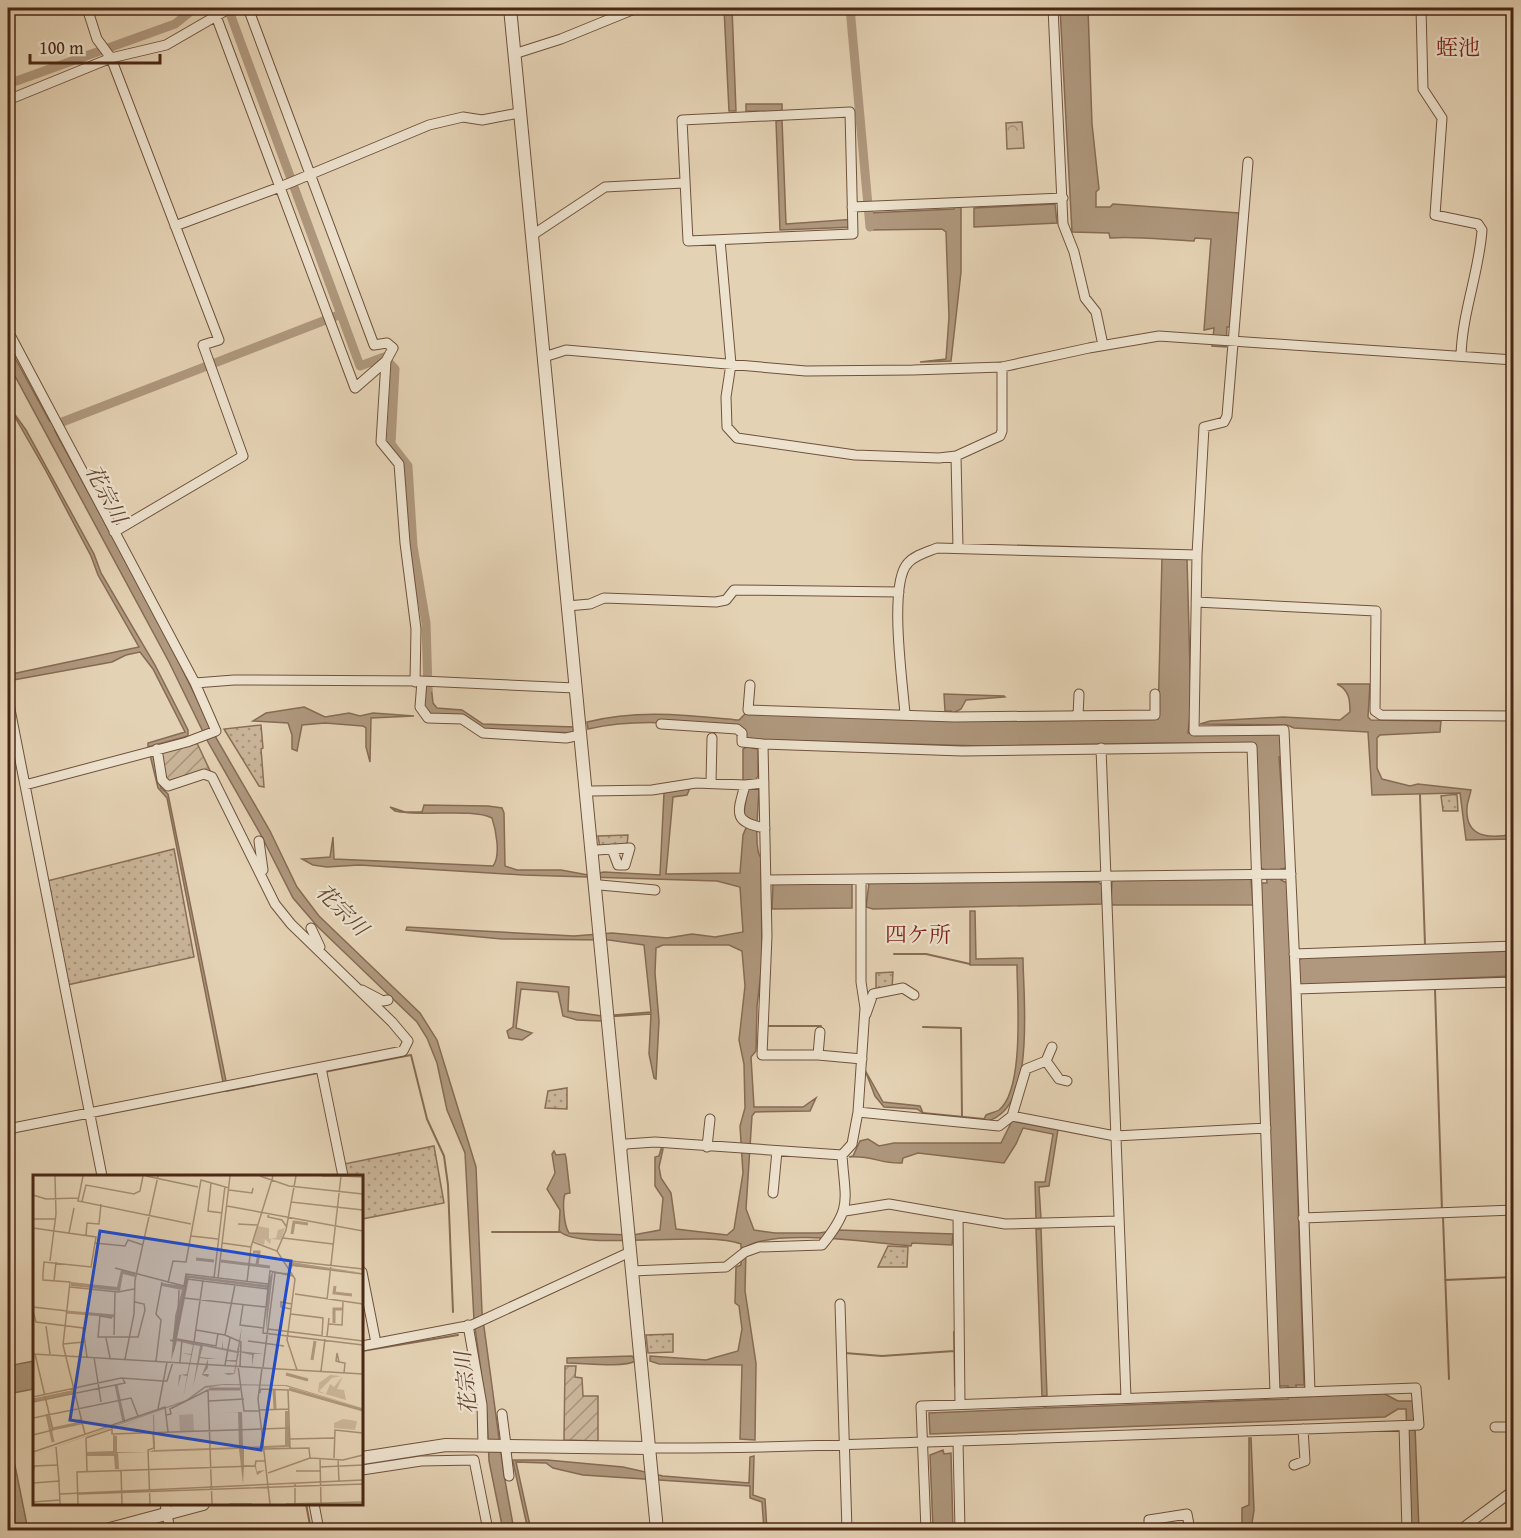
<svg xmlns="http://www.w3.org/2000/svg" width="1521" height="1538" font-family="'Gentium Book Plus','Noto Serif JP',serif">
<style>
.grass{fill:url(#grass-dots);stroke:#8a6e56;stroke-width:1.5}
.park{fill:url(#park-crowns);stroke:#8a6e56;stroke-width:1.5}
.garden{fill:url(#garden-furrows);stroke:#8a6e56;stroke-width:1.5}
.water{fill:#af987e;stroke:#866b54;stroke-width:1.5}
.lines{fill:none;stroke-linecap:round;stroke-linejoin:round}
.stream{stroke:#866b54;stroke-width:2}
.canal{stroke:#af987e;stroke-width:9}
.minor-casing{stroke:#70523c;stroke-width:11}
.tertiary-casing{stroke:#70523c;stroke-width:14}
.minor{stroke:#ede2ce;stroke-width:9}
.tertiary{stroke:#ede2ce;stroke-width:12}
.labels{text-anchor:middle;stroke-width:4.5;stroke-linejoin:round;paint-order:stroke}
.water-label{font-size:21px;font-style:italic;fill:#62432e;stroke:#ede2ce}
.quarter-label{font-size:22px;fill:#7a1f14;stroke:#ede2ce}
.inset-river{fill:none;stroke:#af987e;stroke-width:3}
.inset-road{fill:none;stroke:#a68e74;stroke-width:1.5}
.view{fill:#1d4ed8;fill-opacity:0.15;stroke:#1d4ed8;stroke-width:3}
.inset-edge{fill:none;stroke:#492714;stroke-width:3}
</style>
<defs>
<pattern id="grass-dots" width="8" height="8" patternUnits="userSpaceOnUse" patternTransform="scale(1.5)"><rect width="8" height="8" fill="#cab599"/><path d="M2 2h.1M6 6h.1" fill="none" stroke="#a6937c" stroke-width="1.8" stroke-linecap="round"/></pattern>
<pattern id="park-crowns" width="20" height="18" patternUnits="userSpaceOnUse" patternTransform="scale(1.5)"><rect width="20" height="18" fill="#cab599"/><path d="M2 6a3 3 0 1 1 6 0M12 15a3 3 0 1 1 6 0" fill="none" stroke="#a6937c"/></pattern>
<pattern id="garden-furrows" width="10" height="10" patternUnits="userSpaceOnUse" patternTransform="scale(1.5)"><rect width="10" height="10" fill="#cab599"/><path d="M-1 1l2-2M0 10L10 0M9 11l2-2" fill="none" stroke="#a6937c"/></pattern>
</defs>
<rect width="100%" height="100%" fill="#e4d2b4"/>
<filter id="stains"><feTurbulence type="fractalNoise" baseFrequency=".00333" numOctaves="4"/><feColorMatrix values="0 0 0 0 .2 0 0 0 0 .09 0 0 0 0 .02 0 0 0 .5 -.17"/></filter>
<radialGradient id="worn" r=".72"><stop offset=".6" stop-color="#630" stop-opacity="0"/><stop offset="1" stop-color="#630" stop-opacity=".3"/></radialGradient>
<!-- grass -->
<path class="grass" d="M261,725L263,748L261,749L264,787L259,786L224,729Z
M1457,794L1458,811H1443L1441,796Z
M628,835L627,846L600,848L598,836Z
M174,849L194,957L67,985L47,881Z
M893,972L892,989L876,991V973Z
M567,1088V1109L545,1108L548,1091Z
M434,1146L444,1203L362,1219V1176H346L344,1164Z
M888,1246L908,1247L907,1267H878Z
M673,1334V1352L648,1353L646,1335Z"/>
<!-- park -->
<path class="park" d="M1022,122L1024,148L1007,149L1006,123Z"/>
<!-- garden -->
<path class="garden" d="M197,743L212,775L170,783L165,779L161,752Z
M565,1366H576L575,1377L582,1378L583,1396H598V1441L564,1440Z"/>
<!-- water -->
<path class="water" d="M724,8H732L736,111H729Z
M1060,8H1088L1092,124L1099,189L1096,192V207H1110L1113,204L1239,213L1235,327H1227L1226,347L1212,346L1214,328L1204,330L1211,239L1195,238L1194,241C1165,240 1139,236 1110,238L1109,233L1072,232Z
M746,104H782V112L746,111Z
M782,120L786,224L856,219V227L780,230L776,121Z
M1055,204L1057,223L974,227V208Z
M955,205L961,208V272L951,361L920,362L946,359L949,317L946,232L942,229L870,230L869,213L954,209Z
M8,345L159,622L215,736L270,831L297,887L319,916L420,1013L437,1040L476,1167L482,1312L504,1475L514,1530H503L489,1461L487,1415L474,1320L465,1153L447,1110L437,1063L427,1038L417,1022L318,927L293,898L261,835L208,742L169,662L8,363Z
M8,405L26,430L94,554L101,573L155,665L188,730V736L148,747V743L185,732L153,669L140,652L126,655L112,662L8,681L12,674L139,647L98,575L91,556L46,471Z
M1162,558H1187L1191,705L1188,733L1278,732L1282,736L1283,757H1279L1287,868L1281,869V880L1287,883L1288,895L1304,1385H1296L1297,1397L1383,1393L1398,1401H1414L1419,1530H1411L1406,1409H1398L1385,1417L930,1434L929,1413L1044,1408V1404L1046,1408L1288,1399V1386H1279L1260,883H1267L1266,870L1260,868L1257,757L1254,744L1162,743L982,746L758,740L746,739L744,732C689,724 643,717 588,729L587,722C638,709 686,715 739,720L745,714L1014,721L1158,719Z
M425,684L431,685L433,703L437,708L462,710L483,724L575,727L576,733L482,730C464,720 436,723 423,707Z
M1337,684H1370L1368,717L1371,720L1441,721L1440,732L1380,735L1377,738V768L1382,779L1410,786L1418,784L1471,790C1470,796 1467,802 1467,808C1465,838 1490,839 1513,834V839L1466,840L1460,793L1372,795L1368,732L1294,728L1287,725L1200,724L1210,721L1283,717L1340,720L1350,712C1350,699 1349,690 1337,684Z
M944,694L1004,696L1005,697L966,700L961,709L952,714L951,711H945Z
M304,707L325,717L349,713L360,716L373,713L414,716L371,718L370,762L366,747V728L363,726L325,723L302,725L297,751L292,749V735L288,723L253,721L266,713Z
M752,744V748L758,749V776L755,781L759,787C759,802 753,849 761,858L762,964L757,1006L756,1051L751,1057L754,1107H803L816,1098L810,1111L755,1112L752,1116L746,1209L754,1230L775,1233H819L839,1230L953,1234L952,1245L912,1243L911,1246C873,1243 776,1228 746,1247L745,1291L756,1363L755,1440L740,1439L742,1365L659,1364L650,1361V1356L706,1360L738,1351L742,1329L739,1306L735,1303L736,1267L741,1265V1244C704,1230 581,1252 559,1231L560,1210L547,1189L555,1173L552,1154L554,1151L556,1155L565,1154L566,1158L570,1193L565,1194C562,1202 564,1226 569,1233L633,1235L660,1230L663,1198L655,1186V1157L659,1156L661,1149H663L659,1167L661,1178L671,1193L676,1229L727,1235L734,1229L743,1173L740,1126L745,1108L744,1064L739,1040L745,986L742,951L729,945H663L656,948L655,973L659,1021L656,1079L654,1078L649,1054L651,1014L604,1017L601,1021L577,1020L563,1016L558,992L521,989L516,1028L532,1033L522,1040L509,1038L507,1031L513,1027L517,982L569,987L568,1011L602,1016L651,1012L644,945L609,940L502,939L406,930L407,927L574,936L612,933L667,938L692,934L715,937L743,932L740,887L717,881L523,875L359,865L327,867L313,865L302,859L330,857L333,837L334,859L493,866C501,856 496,830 492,818C472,808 421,817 395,811L390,807L405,812H422L424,805L488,806L502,808L504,813L505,866L517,870H561L588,875L604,872L660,875L664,793L690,788L687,795L673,797L666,874L740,873L743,835L748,823L743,819V749Z
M153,754L161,788L168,794L226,1081L223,1082L167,798L158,788L150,755Z
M1251,879L1253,905H1113L1111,903L1112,881L1115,880Z
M1098,882L1102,885V904L873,909L866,907L869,883Z
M773,884H852V908L772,909Z
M970,911H975L976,959L1023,958C1023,998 1037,1109 987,1121L984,1119L986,1115C990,1113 996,1112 999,1110C1025,1089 1017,997 1017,965H970Z
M1513,951V976L1300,985L1297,960L1310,956Z
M865,1070L883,1102L920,1106L923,1113L917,1109L884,1107L875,1096Z
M1012,1121L1058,1129L1049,1186L1039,1187L1041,1219H1036L1035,1182H1045L1053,1134L1023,1128L1016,1144L1004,1163L918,1153L903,1158L902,1163C880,1164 872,1155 849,1157L853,1156L860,1141L868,1139L879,1146L894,1143H1001Z
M1036,1229H1041L1047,1396H1042Z
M632,1356L636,1361C622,1368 585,1363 567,1363V1358Z
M34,1361V1389L8,1394V1366Z
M8,1431L28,1530H12L8,1506Z
M1249,1438H1251L1254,1510L1251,1530H1242V1508L1249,1505Z
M943,1450L944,1454L951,1453L953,1530H933L930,1455Z
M754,1456L753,1495L765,1499L767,1530H764L762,1502L750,1498V1486L583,1475L553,1468L546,1463L516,1462L531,1530H528L513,1462V1460H547L623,1467L663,1476L749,1483L750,1457Z"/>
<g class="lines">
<!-- stream -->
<path class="stream" d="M1420,795L1425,945
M894,954H926L970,964
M1435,989L1442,1211
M767,1026H821
M923,1027L961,1028L962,1118
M324,1072L411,1055L427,1119L444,1156L448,1185L453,1312
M226,1091L318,1073
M923,1113L984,1119
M1443,1217L1449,1379
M492,1232H560
M1445,1280L1514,1277
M954,1332L955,1386
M362,1351L458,1335
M845,1353L882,1356L954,1351
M306,1504L311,1530
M1311,1527L1336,1525L1364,1530"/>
<!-- canal -->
<path class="canal" d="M228,8L360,366L384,357L395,369L391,444L408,466L413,546L426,623L428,689
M850,8L870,227
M8,84L175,24L195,8
M52,426L336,316"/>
<!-- minor casing -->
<g class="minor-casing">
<path id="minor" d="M87,8L97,39L111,58L219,340L203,345L243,456L114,532
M213,8L355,388L386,361
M248,8L374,345L387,343L393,348L386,361L381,442L399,464L405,543L416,629L415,682
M1053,8L1063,224L1074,252L1085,298L1096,312L1103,345
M1421,8L1423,89L1442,118L1435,215L1478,224L1482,230C1479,273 1462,313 1461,356
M514,54L561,39L637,8
M8,100L111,58L166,45L230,8
M850,112L853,234L688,241L682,120Z
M1248,162L1227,416L1224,422L1204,427L1197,555L1194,731L1284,730L1296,989L1310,1391
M852,207L1063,198
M175,226L280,187L429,125L463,117L482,120L519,113
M531,236L605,187L684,183
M720,240L731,364L726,397L727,427L737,438L855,455L939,458L956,456L1000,436L1002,431V367
M8,331L195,683L216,731L187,742L25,785
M544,357L566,350L806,371L913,370L1002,367L1089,348L1159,336L1514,360
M956,456L958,548
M1196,602L1376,611L1375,711L1381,715L1514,716
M567,606L590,604L604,598L716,602L726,600L734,590L899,592
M422,681L420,707L428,718L462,719L483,733L566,738L580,735
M195,683L234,680L422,681L575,688
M750,685L748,710L955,717L1155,715V694
M8,699L102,1176
M905,714C903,685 888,583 908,563C915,555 927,552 937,548L1197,555
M1078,716L1079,694
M661,724L737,729L742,733V742L763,744L962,751L1252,747L1275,1392
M763,744L767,936L762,1055H818L862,1059
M1101,748L1126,1398
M711,783L712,738
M745,785C737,814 733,822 765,828
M591,791L652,790L696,783L745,785L764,783
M259,841L263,870
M592,851L597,850L630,848L625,865H618L612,849
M767,880L1291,874
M600,885L655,890
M311,928L320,947
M1294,954L1514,946
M1296,989L1514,982
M362,990L383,1001L388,1000
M866,1014L873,994L903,988L914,995
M818,1055L820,1032
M1046,1061L1059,1079L1067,1081
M321,1068L343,1176
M858,1112L865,1008L861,982V879
M1012,1116L1115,1136L1266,1128
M8,1129L403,1051L408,1041L392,1022L291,924L275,904L212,777L204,774L168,786L162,780L157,749
M707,1147L710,1119
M620,1149L626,1144L655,1142L842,1155
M773,1193L777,1151
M845,1211L889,1204L958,1216
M1303,1218L1514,1210
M632,1271L726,1267L745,1252L759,1247L822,1245C853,1207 845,1201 842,1155L852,1144L858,1112L999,1126L1012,1116L1026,1069L1046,1061L1052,1047
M362,1272L376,1343
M840,1304L847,1530
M468,1325L482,1405L483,1445
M362,1346L472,1325L630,1252
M960,1404L958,1216L1005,1224L1118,1221
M502,1414L506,1445
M1404,1426L1407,1530
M1495,1427H1514
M958,1441L960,1530
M654,1448C756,1449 856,1444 958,1441L1419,1425L1416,1388L921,1406L926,1530
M506,1451L509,1476
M1294,1465L1305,1461L1303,1429
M362,1470L421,1461L474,1460L488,1530
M165,1504L170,1530
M314,1504L319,1530
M1149,1530V1520L1187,1514L1190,1530
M1460,1530L1514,1490"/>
</g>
<!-- tertiary casing -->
<g class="tertiary-casing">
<path id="tertiary" d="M510,8L657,1530
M362,1458L446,1445L648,1448
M106,1530L203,1504"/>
</g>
<!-- minor -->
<use href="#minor" class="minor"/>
<!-- tertiary -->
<use href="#tertiary" class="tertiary"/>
</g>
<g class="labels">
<!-- water labels -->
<g class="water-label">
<text transform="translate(106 494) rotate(62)" y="7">花宗川</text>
<text transform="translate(342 910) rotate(45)" y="7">花宗川</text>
<text transform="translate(466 1383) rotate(-96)" y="7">花宗川</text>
</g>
<!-- quarter labels -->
<g class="quarter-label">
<text x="1458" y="55">蛭池</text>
<text x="918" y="942">四ケ所</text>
</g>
</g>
<!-- overview -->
<g transform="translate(33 1175)">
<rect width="330" height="330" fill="#e4d2b4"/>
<path d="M297,200L308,201L299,203L286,216L293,219L297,209L301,212L310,201L304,214L311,215L313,225L285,217L286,208ZM160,239L161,256H147L146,240ZM310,244L324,246L322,255L301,253V248Z" fill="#cab599"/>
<path d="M224,51L236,53V64L243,63L245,55L252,53L248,65L238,64L237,69L232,64L231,70L221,66Z" fill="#cab599"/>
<path d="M259,87L330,98L260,91L255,100L240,98L233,157L234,113L156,103L144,164L189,173V165L190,173L204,176L209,151L206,176L231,179H221L219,191V180L206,177L202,198L201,199L195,200L191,198H201L203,187L193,186V185H203L204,178L170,171L167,182L184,184H175V193L170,199H176L175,202L169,200L175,184L167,183L160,212L167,171L161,170L150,224L154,201L148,200L145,212L146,200L154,199L158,180L148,178L158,179L160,170L144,166L138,186L142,141L149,115L129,111V108L151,111L153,100L234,110L239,97L255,98ZM88,95L102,98V102L90,99L87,116L38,111V107L84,112ZM191,209L253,210L330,233L252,211L189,210L172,213L154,226L0,280L153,225L172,211ZM132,236L121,240L122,275L206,272L205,237L177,238L209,237L210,272L252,270V236H255L257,272L211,274V290L223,291L224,297L225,296L232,295L224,300L222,292H211L210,309L206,274L116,277L121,275L120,240L87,252L80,254ZM80,260L84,261V277H115L85,278L86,294H82L81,281H54V277L80,276Z" fill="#af987e"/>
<path class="inset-river" d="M259,59L261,47L275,49M220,77H226L224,90M163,84L181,86M188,86L237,92M302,111L301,118L319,120M33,137L82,141M301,148V134H309M279,185L282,166M253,199L275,205M83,210L91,247M176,214H207M241,214L242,234M256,214L330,235M0,225L43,216M14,239L20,267M19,254L48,248L47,244"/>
<path class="inset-road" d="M50,1L45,26L158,49M113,1L165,12M227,1L256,11L330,19M289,1H309M178,8L175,36L189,38M196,15L219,18L220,13M0,20L13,24L45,23M49,26L53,10L101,19L107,16L110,1M258,27L330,35M194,31L330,56M236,38L235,42L249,45L253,51M0,44H23M205,49L224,50M0,53L63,62L58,92L11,87L10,99V105L37,107L30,170L52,259M36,58L41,33M53,60L54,48L66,49L68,29M158,61L185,64M250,63L300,69M220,67L244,76L262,104L254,165L264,195M62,68L92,71L95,65L110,70M189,68L218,72M244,76L253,55L263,1M17,86L23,39L22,1M258,86L330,94M257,90L330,99M82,93L151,111L153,99L235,109M260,101L237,96L230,158L330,170M181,103L192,11M185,103L197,1M21,106L23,87M214,107L218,72L240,1M135,108L140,86L153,87L168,5L196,13M202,110L192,160L208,167L207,191M37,112L85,117L101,114M262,119L330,129M151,123L233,132M294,125L308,1L330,2M210,130L207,150L230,153M0,132L34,136M258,134L248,132V127L259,129M0,136L3,147L50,153L54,182M258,139L290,143L289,161M79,143L67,141L65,162H105L112,135L111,129L102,127M296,149L309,150L310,127M13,151L17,179M235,154L330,166M163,155L192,160M81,160L82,117M294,161L296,143M73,163L77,183M144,164L183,171L185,158M137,165L140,166L145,140L146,115M215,166L251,171M161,167L170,105M30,169L51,167M140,177L154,104L235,114M0,179L330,199M61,182L68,227M92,184L101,139L102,105L125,1M123,186L128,145L123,139L129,107M147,187L149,165M306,187L304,178L303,186L306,187L312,188L311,198M192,190L197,163M205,191L211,236H226M230,192L242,98M229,193L225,224L237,329M288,196L292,164M130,206H134L140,187M227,218V214L255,215L257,273M0,222L88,203L130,206M176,226L211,224M0,227L92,208L90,204M125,234L134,187M226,235L256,234M133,240L138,239L137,234L175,215L179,329M0,243L98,223L105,241M0,260L20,255L2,179M53,263L79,254V259L257,253M53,263L54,296M257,264L301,263M23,272L26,306M230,274L276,273L277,283M0,277L132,232L135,257M287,283L288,329M301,283L302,255L330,258M305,284L306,306M287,292L330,290M0,295L2,291L24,290M88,295L89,329M263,296H287M235,298L277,283L310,285L330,280M0,308L26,306L27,329M262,309V329M27,319L330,305M45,319L330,309V313M0,327L27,325M45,329L44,297L222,291L223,286H232M117,329L115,275L121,273L120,258M196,329H219M253,329L330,327"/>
<path class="view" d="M67,56L258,86L228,275L37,245Z"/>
<rect width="330" height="330" class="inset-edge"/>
</g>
<!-- margin -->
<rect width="1521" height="1538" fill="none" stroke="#e4d2b4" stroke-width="30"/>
<rect x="9" y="9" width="1503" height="1520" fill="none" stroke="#492714" stroke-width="3"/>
<rect x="15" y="15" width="1491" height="1508" fill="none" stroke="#492714" stroke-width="1.5"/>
<!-- scale -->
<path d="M30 54v9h130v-9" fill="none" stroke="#492714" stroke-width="3"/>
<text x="39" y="54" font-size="18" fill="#492714" stroke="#ede2ce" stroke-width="4.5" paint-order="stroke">100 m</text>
<rect width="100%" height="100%" filter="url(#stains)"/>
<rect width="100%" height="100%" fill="url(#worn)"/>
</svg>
